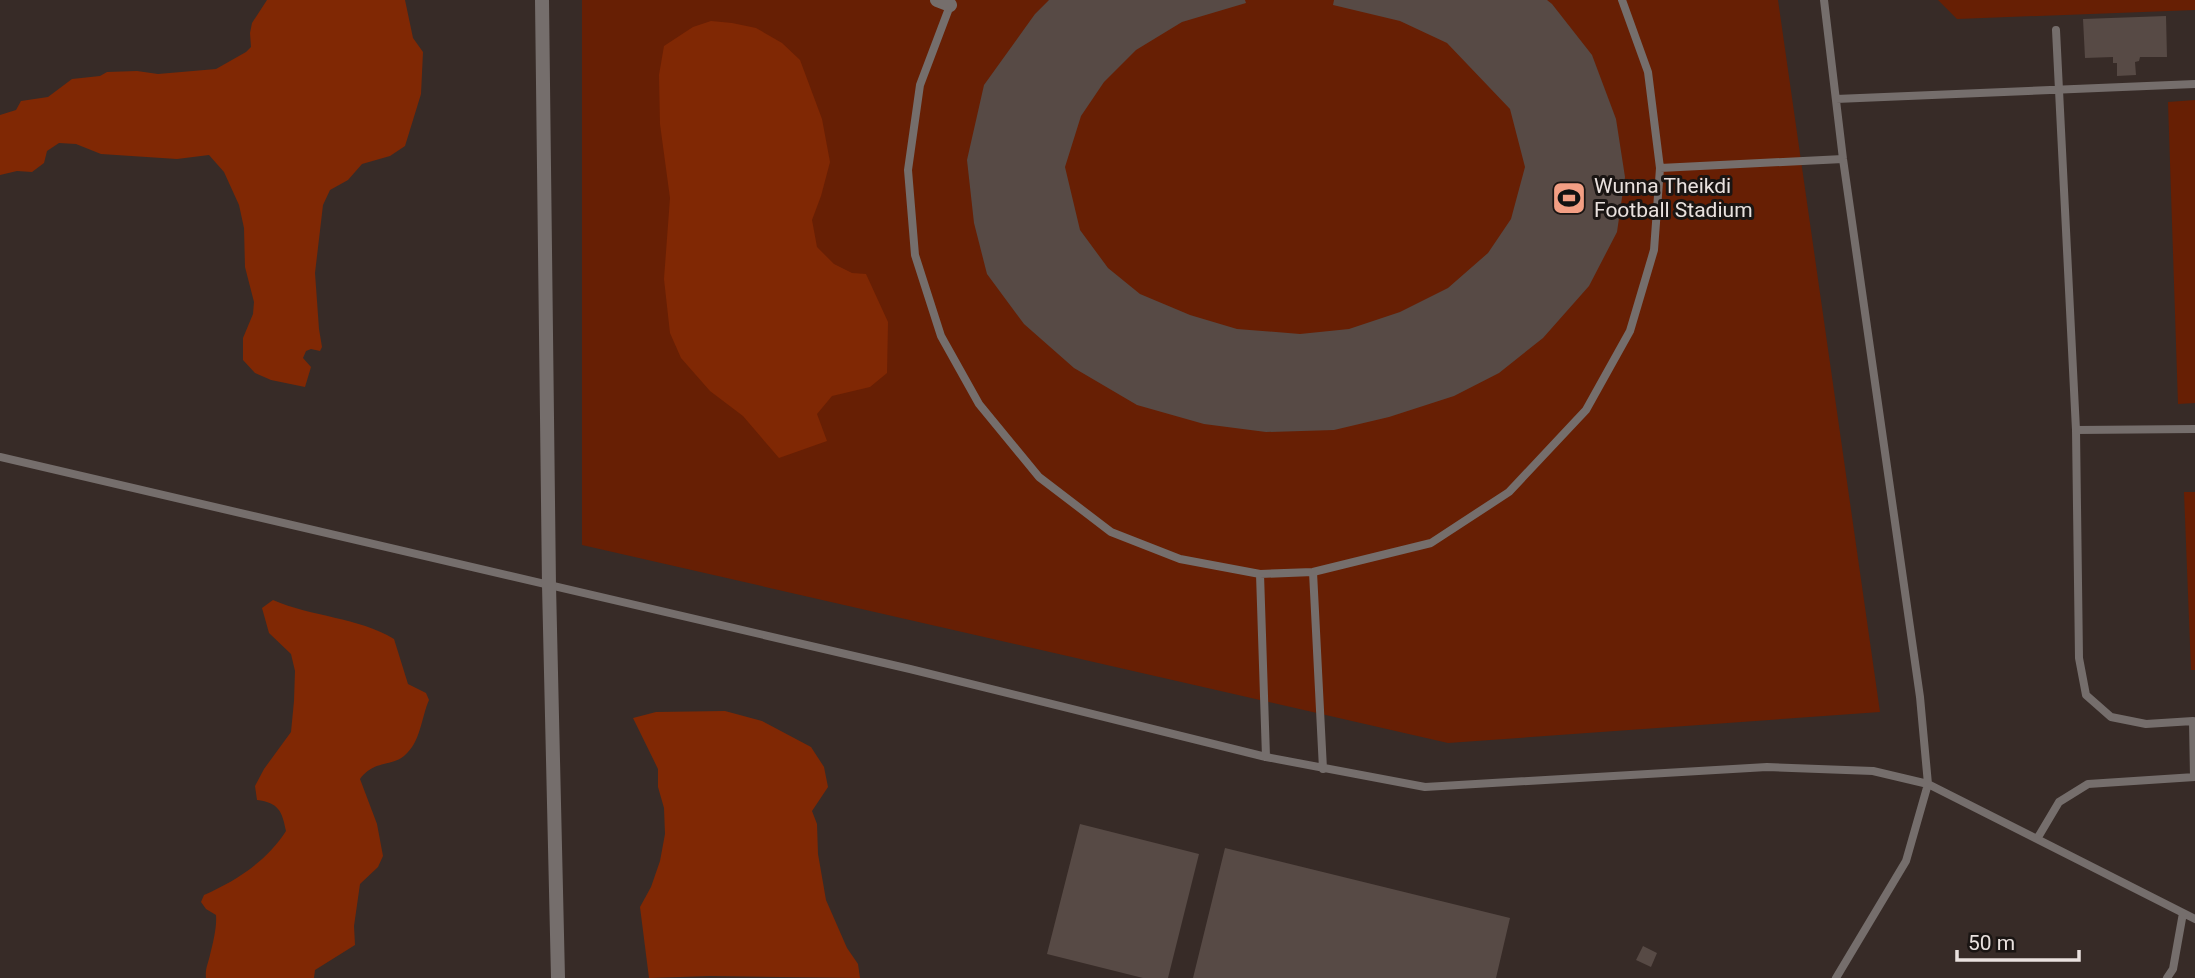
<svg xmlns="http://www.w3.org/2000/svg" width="2195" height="978" font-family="Roboto,sans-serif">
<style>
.green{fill:#671f04}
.water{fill:#802804}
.building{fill:#574a45}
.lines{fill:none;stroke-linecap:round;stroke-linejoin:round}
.service{stroke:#756e6c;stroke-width:8}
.minor{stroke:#756e6c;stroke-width:14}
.labels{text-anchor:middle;stroke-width:6;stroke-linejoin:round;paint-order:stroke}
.poi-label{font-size:21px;fill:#e9e1de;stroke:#1a1513;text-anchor:start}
</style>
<rect width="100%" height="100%" fill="#372b27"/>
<!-- green -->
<path class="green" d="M582,0H1778L1880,712L1448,743L582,545Z
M1938,0H2195V10L1957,19Z
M2195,100V403L2178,404L2168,102Z
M2184,492H2195V670H2191Z"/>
<!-- water -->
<path class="water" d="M267,0H405L413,38L423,52L421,94L405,146L390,156L362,164L348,180L330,190L323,205L315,273L319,329L322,347L320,351L311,349L306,351L303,358L311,367L305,387L271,380L255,373L243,360V338L253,314L254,302L245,267L244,228L239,205L224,172L209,155L177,159L101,154L76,144L59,143L47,151L44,163L32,172L17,171L0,175V115L16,110L21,101L48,97L72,79L100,76L107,72L137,71L158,74L216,69L246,52L251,47L250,33L252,23Z
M711,21L732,23L756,28L782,43L800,60L822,119L830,162L821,196L812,220L817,247L834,264L852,273L866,274L888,322L887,373L870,387L832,396L817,414L827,441L779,458L743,416L710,391L681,358L670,333L664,279L670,198L660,124L659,75L664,46L693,27Z
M273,600C312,617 358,617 394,639L408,684L426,693L429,700C421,718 421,742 404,756C390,767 374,760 360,779L377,824L383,856L378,867L360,884L354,926L355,945L315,970L314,978H206C205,969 208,964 210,955C213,943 217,927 216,915L206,909L201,902L204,895C236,881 267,861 286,831C282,811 279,803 257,800L255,786L264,769L291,732L294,701L295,671L291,654L269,633L262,608Z
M725,711L762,721L811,747L824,767L828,787L812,811L817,824L818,854L826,900L847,948L858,964L860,978L710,976L649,978L640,907L651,887L660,861L665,834L664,808L658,787V769L633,718L656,712Z"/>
<!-- building -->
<path class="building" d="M1049,0H1245L1246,3L1182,22L1136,50L1104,82L1081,116L1065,167L1080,230L1108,268L1140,294L1190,315L1237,329L1300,334L1349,329L1400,312L1448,288L1488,253L1511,219L1525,167L1510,109L1447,43L1400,21L1333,5L1334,0H1547L1552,4L1592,55L1616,119L1625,177L1617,232L1589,286L1543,338L1499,373L1454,396L1389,417L1334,430L1266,432L1204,424L1137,405L1074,368L1024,324L987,274L974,223L967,160L984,85L1035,14Z
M2166,16L2167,57H2140L2139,61L2135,62L2136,75L2117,76V63H2113V57L2085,58L2083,19Z
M1080,824L1199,854L1168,978H1143L1047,954Z
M1225,848L1510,918L1496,978H1193Z
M1643,946L1657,953L1651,967L1636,960Z"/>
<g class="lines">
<!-- service -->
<path class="service" d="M1824,0L1843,159L1920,697L1928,784L1906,861L1836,978
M951,3L920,85L908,170L915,255L941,336L979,404L1039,477L1111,532L1180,559L1260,574L1313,572L1431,543L1509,492L1586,410L1630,331L1654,250L1660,168L1648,72L1622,0
M2056,30L2076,430L2079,658L2086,695L2111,717L2146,724L2193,721L2194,777
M1836,99L2195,84
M1660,168L1843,159
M2076,430L2195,429
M0,457L910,669L1266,757L1425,787L1767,767L1873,771L1928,784L2195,919
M1313,572L1323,769
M1260,574L1266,757
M2037,839L2059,802L2088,784L2195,777
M2167,978L2173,969L2183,913"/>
<!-- minor -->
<path class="minor" d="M542,0L549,585L558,978
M937,0L950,5"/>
</g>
<!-- icons -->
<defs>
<g id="stadium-square" transform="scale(1.75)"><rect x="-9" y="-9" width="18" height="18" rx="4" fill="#f39f84" stroke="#1a1513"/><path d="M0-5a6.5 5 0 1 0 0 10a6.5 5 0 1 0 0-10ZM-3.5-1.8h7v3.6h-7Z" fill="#111"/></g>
</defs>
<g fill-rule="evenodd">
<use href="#stadium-square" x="1569" y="198"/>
</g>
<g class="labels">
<!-- poi labels -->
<g class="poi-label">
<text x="1594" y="193">Wunna Theikdi<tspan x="1594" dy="24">Football Stadium</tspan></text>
</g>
</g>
<!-- scale -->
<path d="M1957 950v10h122v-10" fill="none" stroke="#e9e1de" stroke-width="3.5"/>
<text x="1968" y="950" font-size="21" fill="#e9e1de" stroke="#1a1513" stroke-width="5" paint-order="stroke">50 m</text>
</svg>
